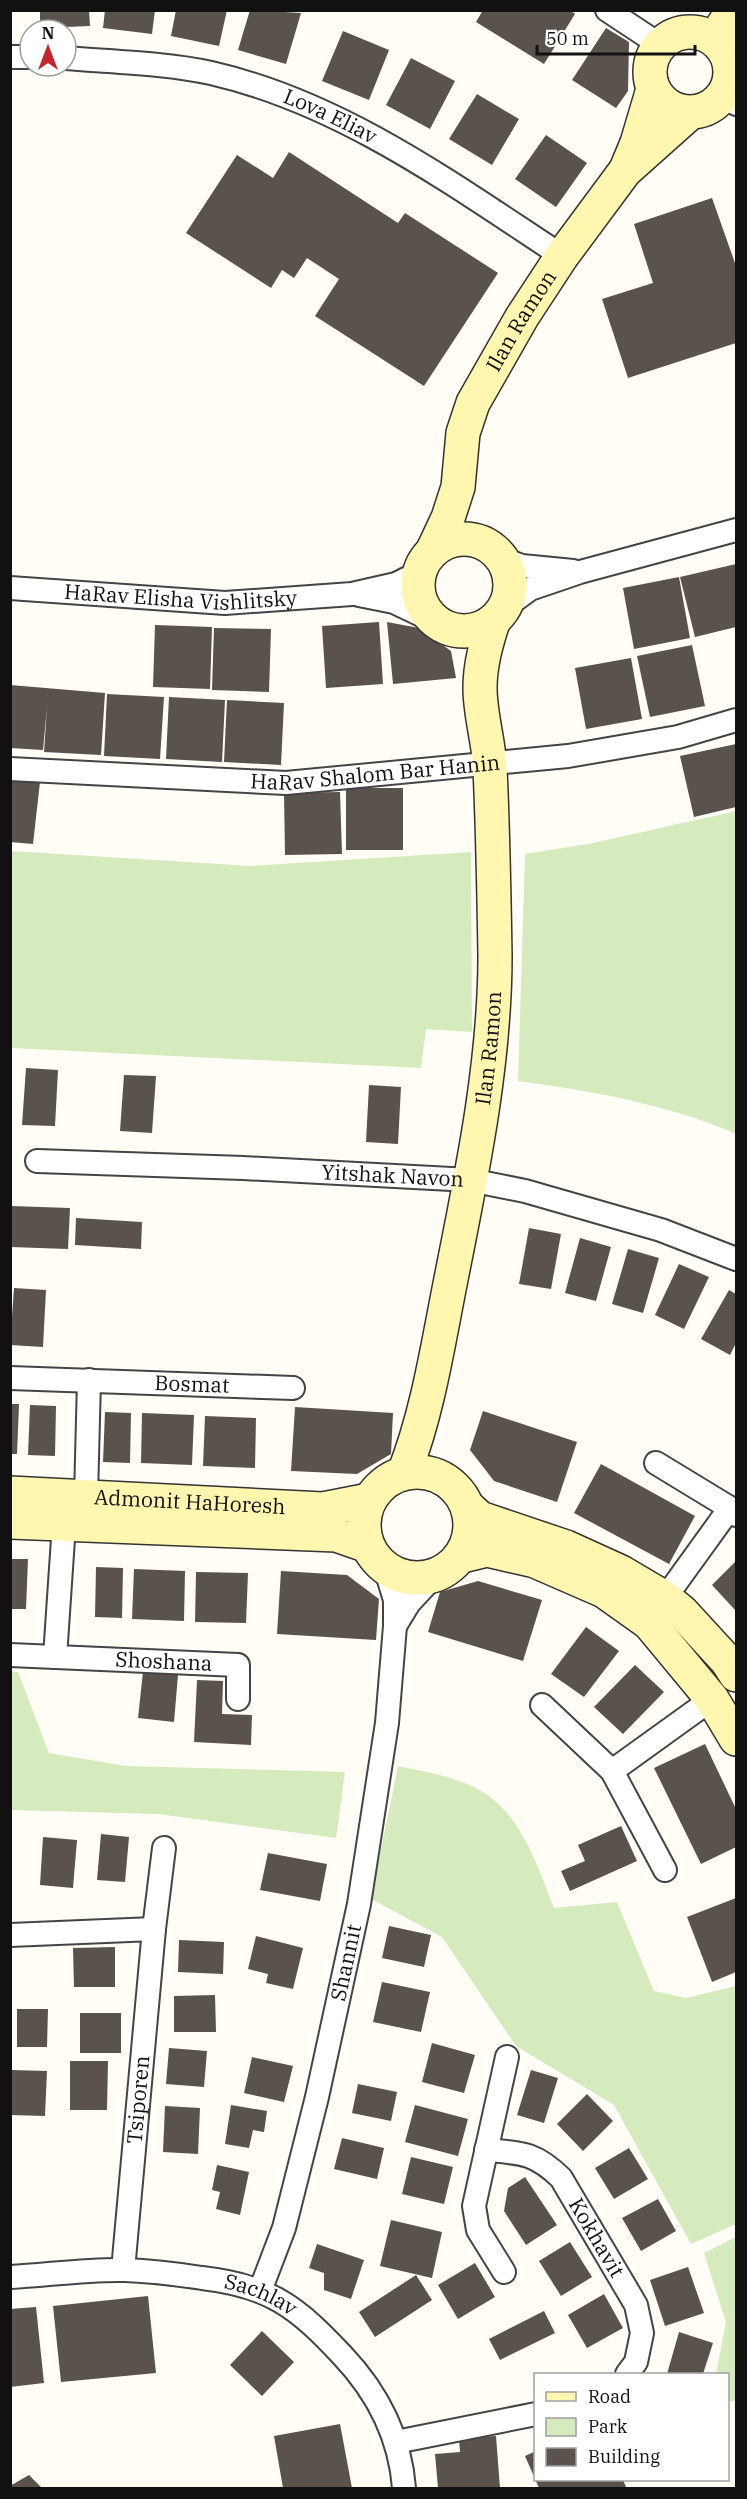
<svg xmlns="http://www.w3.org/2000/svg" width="747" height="2499" font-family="'IBM Plex Serif',serif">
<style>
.green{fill:#d5ebbd}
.building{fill:#5a524d}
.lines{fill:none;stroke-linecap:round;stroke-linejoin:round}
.street-casing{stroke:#444;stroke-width:26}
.secondary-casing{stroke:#333;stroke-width:36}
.street{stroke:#fff;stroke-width:22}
.secondary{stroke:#fff6b0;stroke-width:33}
.labels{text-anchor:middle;stroke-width:6;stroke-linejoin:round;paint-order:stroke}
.street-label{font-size:21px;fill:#111;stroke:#fff}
</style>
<rect width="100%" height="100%" fill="#fffdf5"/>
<!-- green -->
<path class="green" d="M736,811V1134C668,1104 591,1091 518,1081L525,854L593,843Z
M11,851L251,866L471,852L472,1032L426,1029L421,1068L11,1048Z
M10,1671L18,1672L49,1753L126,1766L345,1772L336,1838L158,1814L11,1810Z
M398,1766C430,1773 468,1778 494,1800C525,1826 540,1872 554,1908L617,1902L654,1991L686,1998L736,1986V2224L691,2244L614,2105L516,2046L442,1937L371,1899Z
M736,2237V2401L728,2402V2374H716L726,2322L704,2253Z"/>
<!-- building -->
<path class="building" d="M40,10H89L90,26L40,28Z
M105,10H155L152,34L103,28Z
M176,10H227L219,46L171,36Z
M250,10L301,13L286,64L238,50Z
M483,10H570L575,14L544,64L476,22Z
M606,28L629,42L628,91L616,108L572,80Z
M343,31L389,50L369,100L322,81Z
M411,58L455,81L430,129L386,105Z
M477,94L519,119L492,165L449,139Z
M546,135L587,163L556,207L515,179Z
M289,152L398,223L405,213L498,273L424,386L315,316L339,279L307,258L294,278L282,270L271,288L186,233L237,155L273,178Z
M712,198L736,266V343L628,378L602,299L653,283L634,224Z
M736,564V627L695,637L680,577Z
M679,577L690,638L634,649L623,588Z
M379,622L383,684L326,688L322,626Z
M387,622L419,628L451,651L456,678L393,684Z
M155,625L212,627L210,689L153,687Z
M214,628L271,629L269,692L212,690Z
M692,645L705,706L650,717L637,656Z
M631,658L642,719L586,729L575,668Z
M10,685L105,693L101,755L44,752L47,707L43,750L10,748Z
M107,694L164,697L160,759L104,756Z
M169,697L225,700L222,762L166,759Z
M227,700L284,703L281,765L224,762Z
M736,744V807L694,817L680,756Z
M10,779L40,782L33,844L10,842Z
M346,788H403V850H346Z
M340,792L342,854L285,855L284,793Z
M26,1068L58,1070L55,1126L22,1125Z
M124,1075L156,1076L152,1133L120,1131Z
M369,1085L401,1087L398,1144L366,1142Z
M11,1206L70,1208L68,1249L10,1247Z
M76,1218L142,1222L141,1249L75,1245Z
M529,1228L561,1234L551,1289L519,1284Z
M580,1238L611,1247L596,1301L565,1293Z
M628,1249L659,1258L643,1313L612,1304Z
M679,1264L709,1277L684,1329L655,1315Z
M14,1288L46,1290L43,1347L10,1345Z
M729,1290L736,1294V1343L730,1355L701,1339Z
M10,1404H19L17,1454H10Z
M30,1405L56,1406L55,1456L28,1455Z
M295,1407L393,1413L391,1454L357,1474L291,1471Z
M483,1411L577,1442L557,1502L494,1481L470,1450Z
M105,1412L131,1413L130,1463L103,1462Z
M142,1413L194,1415L192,1465L141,1463Z
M205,1416L256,1418L255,1468L203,1466Z
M601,1464L695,1516L669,1564L574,1513Z
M10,1559H28L26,1609H10Z
M736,1561V1611L712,1585Z
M96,1567L123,1568L122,1618L95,1617Z
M134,1569L185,1571L184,1621L132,1619Z
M281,1571L347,1575L379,1599L376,1640L277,1634Z
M196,1572L248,1573L246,1623L195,1622Z
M478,1581L542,1600L523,1661L428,1632L440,1592Z
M586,1627L619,1651L584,1697L551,1674Z
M635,1665L664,1692L623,1734L594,1707Z
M143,1672L178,1675L174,1722L138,1718Z
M197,1680L223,1681L222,1714L252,1715L251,1745L194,1742Z
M705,1744L736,1809V1847L701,1864L654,1768Z
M621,1826L637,1861L570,1891L561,1871L585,1861L578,1845Z
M101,1834L129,1837L125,1882L97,1880Z
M43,1837L77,1840L73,1888L40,1885Z
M268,1853L327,1864L320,1901L260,1890Z
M736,1898V1972L712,1982L687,1917Z
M389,1926L431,1935L424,1967L382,1958Z
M256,1936L303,1948L293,1989L266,1983L268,1974L248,1969Z
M179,1940L224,1942L223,1974L178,1972Z
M115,1947V1987H74L73,1948Z
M382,1982L430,1992L421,2032L373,2022Z
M215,1995L216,2032H174V1996Z
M17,2009H48L47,2047H17Z
M80,2013H121V2053H80Z
M432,2043L475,2055L464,2093L422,2082Z
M169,2048L207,2051L204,2087L166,2084Z
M252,2057L293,2066L284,2102L244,2093Z
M70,2061H108L107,2110H70Z
M12,2070L47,2071L45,2116L10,2115Z
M531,2070L558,2078L544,2123L517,2115Z
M358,2084L397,2092L391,2121L352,2113Z
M587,2094L613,2121L583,2151L557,2124Z
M231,2105L267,2111L264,2132L253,2130L249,2148L225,2144Z
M415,2105L468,2119L458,2156L405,2142Z
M165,2106L200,2108L198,2154L163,2152Z
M342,2138L384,2148L377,2179L334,2169Z
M629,2148L648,2179L614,2199L595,2168Z
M411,2157L453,2167L444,2204L402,2194Z
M217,2165L249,2172L240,2215L216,2209L220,2192L212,2190Z
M525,2177L557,2225L526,2245L504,2211L508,2188Z
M658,2199L676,2231L641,2251L622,2218Z
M391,2220L442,2232L432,2278L380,2266Z
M570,2242L592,2277L561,2296L539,2261Z
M317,2244L364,2260L351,2299L324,2290V2273L309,2268Z
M475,2263L495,2297L458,2319L438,2285Z
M688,2267L704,2313L665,2326L650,2280Z
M416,2275L432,2300L375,2337L359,2312Z
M604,2294L623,2328L587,2348L568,2315Z
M148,2296L156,2373L61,2382L53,2306Z
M36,2307L44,2383L10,2387V2309Z
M544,2311L555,2333L500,2360L489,2339Z
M262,2331L294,2362L262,2396L230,2365Z
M679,2332L713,2343L703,2374H667Z
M340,2424L352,2488H283L274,2436Z
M496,2436L500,2488H438L435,2454L460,2452L459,2438Z
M536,2451V2480H623L626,2487L539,2488L525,2456Z
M29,2475L42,2488H10V2486Z"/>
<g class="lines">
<!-- street casing -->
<g class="street-casing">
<g id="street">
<path d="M607,10L660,45"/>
<path d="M10,57H30"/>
<path id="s1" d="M66,58C113,62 165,63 211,73C342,103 452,184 562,256"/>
<path d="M723,96L736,104"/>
<path d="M502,559L522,566L573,571"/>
<path id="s2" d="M10,588L225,603L352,594L396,584L418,573"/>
<path d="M359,595L394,602L436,622"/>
<path d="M504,608L530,589L580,572L736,530"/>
<path id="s3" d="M10,769L286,783L568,756L678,737L736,720"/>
<path id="s4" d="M37,1161L243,1168L470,1180L525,1191L661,1230L736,1259"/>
<path id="s5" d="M10,1378L293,1388"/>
<path d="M656,1463L730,1508L736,1515"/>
<path d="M86,1497L89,1380"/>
<path d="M665,1598L730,1508"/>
<path d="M395,1626L409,1603L436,1574"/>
<path id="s6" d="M10,1655L238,1665V1699"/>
<path d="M55,1657L64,1524"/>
<path d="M542,1705L612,1771L665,1870"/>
<path d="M612,1771L712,1699"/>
<path d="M10,1935L154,1929"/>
<path id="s7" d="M486,2150C521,2153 534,2152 561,2178L636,2305L642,2333L636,2362L627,2374"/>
<path id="s8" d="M123,2270L154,1929L164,1848"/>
<path d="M504,2272L478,2230L474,2206L507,2057"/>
<path id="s9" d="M10,2277C48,2275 87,2269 125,2270C150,2271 176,2274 202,2278C229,2281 256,2287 280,2301C304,2315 323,2335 342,2355C378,2393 400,2436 404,2488"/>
<path id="s10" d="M260,2291L284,2228L317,2097L359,1904L387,1723L395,1626V1600L385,1567"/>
<path d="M396,2442L536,2414"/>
</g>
</g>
<!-- secondary casing -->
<g class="secondary-casing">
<g id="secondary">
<circle cx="690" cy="72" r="40"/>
<path d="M714,39L733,10"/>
<path d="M627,167L637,143L653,89"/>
<circle cx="464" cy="585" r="46"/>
<path id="s11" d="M433,550L448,518L458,487L463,433L473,403L522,317L562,256L625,171L690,113"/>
<circle cx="417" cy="1525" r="53"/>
<path id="s12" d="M404,1473C428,1412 438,1344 451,1279C472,1173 495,1064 495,956C494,894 493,831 490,769C489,742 480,715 480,688C480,665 486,644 493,622"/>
<path id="s13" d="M10,1493L323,1509L369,1500"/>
<path d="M467,1506L480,1518L566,1547L621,1572L665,1598L682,1612L727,1661L736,1675"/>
<path d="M10,1522L336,1535L368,1546"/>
<path d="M462,1556L487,1550L535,1561L604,1591L649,1623L712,1699L736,1739"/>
</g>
</g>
<!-- street -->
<use href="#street" class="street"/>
<!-- secondary -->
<use href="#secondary" class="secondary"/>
</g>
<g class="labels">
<!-- street labels -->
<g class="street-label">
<text dy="7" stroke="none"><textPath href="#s1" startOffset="273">Lova Eliav</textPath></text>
<text dy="7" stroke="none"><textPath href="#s11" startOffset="249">Ilan Ramon</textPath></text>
<text dy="7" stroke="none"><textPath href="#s2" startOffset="171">HaRav Elisha Vishlitsky</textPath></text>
<text dy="7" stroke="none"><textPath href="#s3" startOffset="366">HaRav Shalom Bar Hanin</textPath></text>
<text dy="7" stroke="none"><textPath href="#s12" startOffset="434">Ilan Ramon</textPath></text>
<text dy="7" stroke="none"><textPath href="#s4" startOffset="356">Yitshak Navon</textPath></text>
<text dy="7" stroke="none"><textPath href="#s5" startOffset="182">Bosmat</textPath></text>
<text dy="7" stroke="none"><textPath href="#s13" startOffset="180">Admonit HaHoresh</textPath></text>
<text dy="7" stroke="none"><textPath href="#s6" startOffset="154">Shoshana</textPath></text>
<text dy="7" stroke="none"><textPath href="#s10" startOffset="340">Shannit</textPath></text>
<text dy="7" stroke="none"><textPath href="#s8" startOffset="171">Tsiporen</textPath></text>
<text dy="7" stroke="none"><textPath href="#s7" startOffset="152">Kokhavit</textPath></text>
<text dy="7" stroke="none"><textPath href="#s9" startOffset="254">Sachlav</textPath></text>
</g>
</g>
<!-- border -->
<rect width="747" height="2499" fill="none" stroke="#111111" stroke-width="24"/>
<!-- legend -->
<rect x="534" y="2373" width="195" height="108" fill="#ffffff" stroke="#a0a0a0" stroke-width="1.5"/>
<rect x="546" y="2392" width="30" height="9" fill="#fff6b0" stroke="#a0a0a0" stroke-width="1.5"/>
<text x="588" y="2403" font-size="18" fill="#111111">Road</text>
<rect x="546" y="2418" width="30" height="18" fill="#d5ebbd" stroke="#a0a0a0" stroke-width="1.5"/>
<text x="588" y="2433" font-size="18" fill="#111111">Park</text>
<rect x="546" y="2448" width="30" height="18" fill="#5a524d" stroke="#a0a0a0" stroke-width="1.5"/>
<text x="588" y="2463" font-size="18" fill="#111111">Building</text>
<!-- north arrow -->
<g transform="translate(48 48)"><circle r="28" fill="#ffffff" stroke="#a0a0a0" stroke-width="1.5"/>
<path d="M0-4.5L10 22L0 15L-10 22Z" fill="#c4262e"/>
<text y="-9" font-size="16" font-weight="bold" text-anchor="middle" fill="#111111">N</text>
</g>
<!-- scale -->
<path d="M537 45v9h158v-9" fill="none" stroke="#111111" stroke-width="3"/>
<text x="546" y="45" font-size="18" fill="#111111" stroke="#ffffff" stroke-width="4.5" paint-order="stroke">50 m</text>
</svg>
